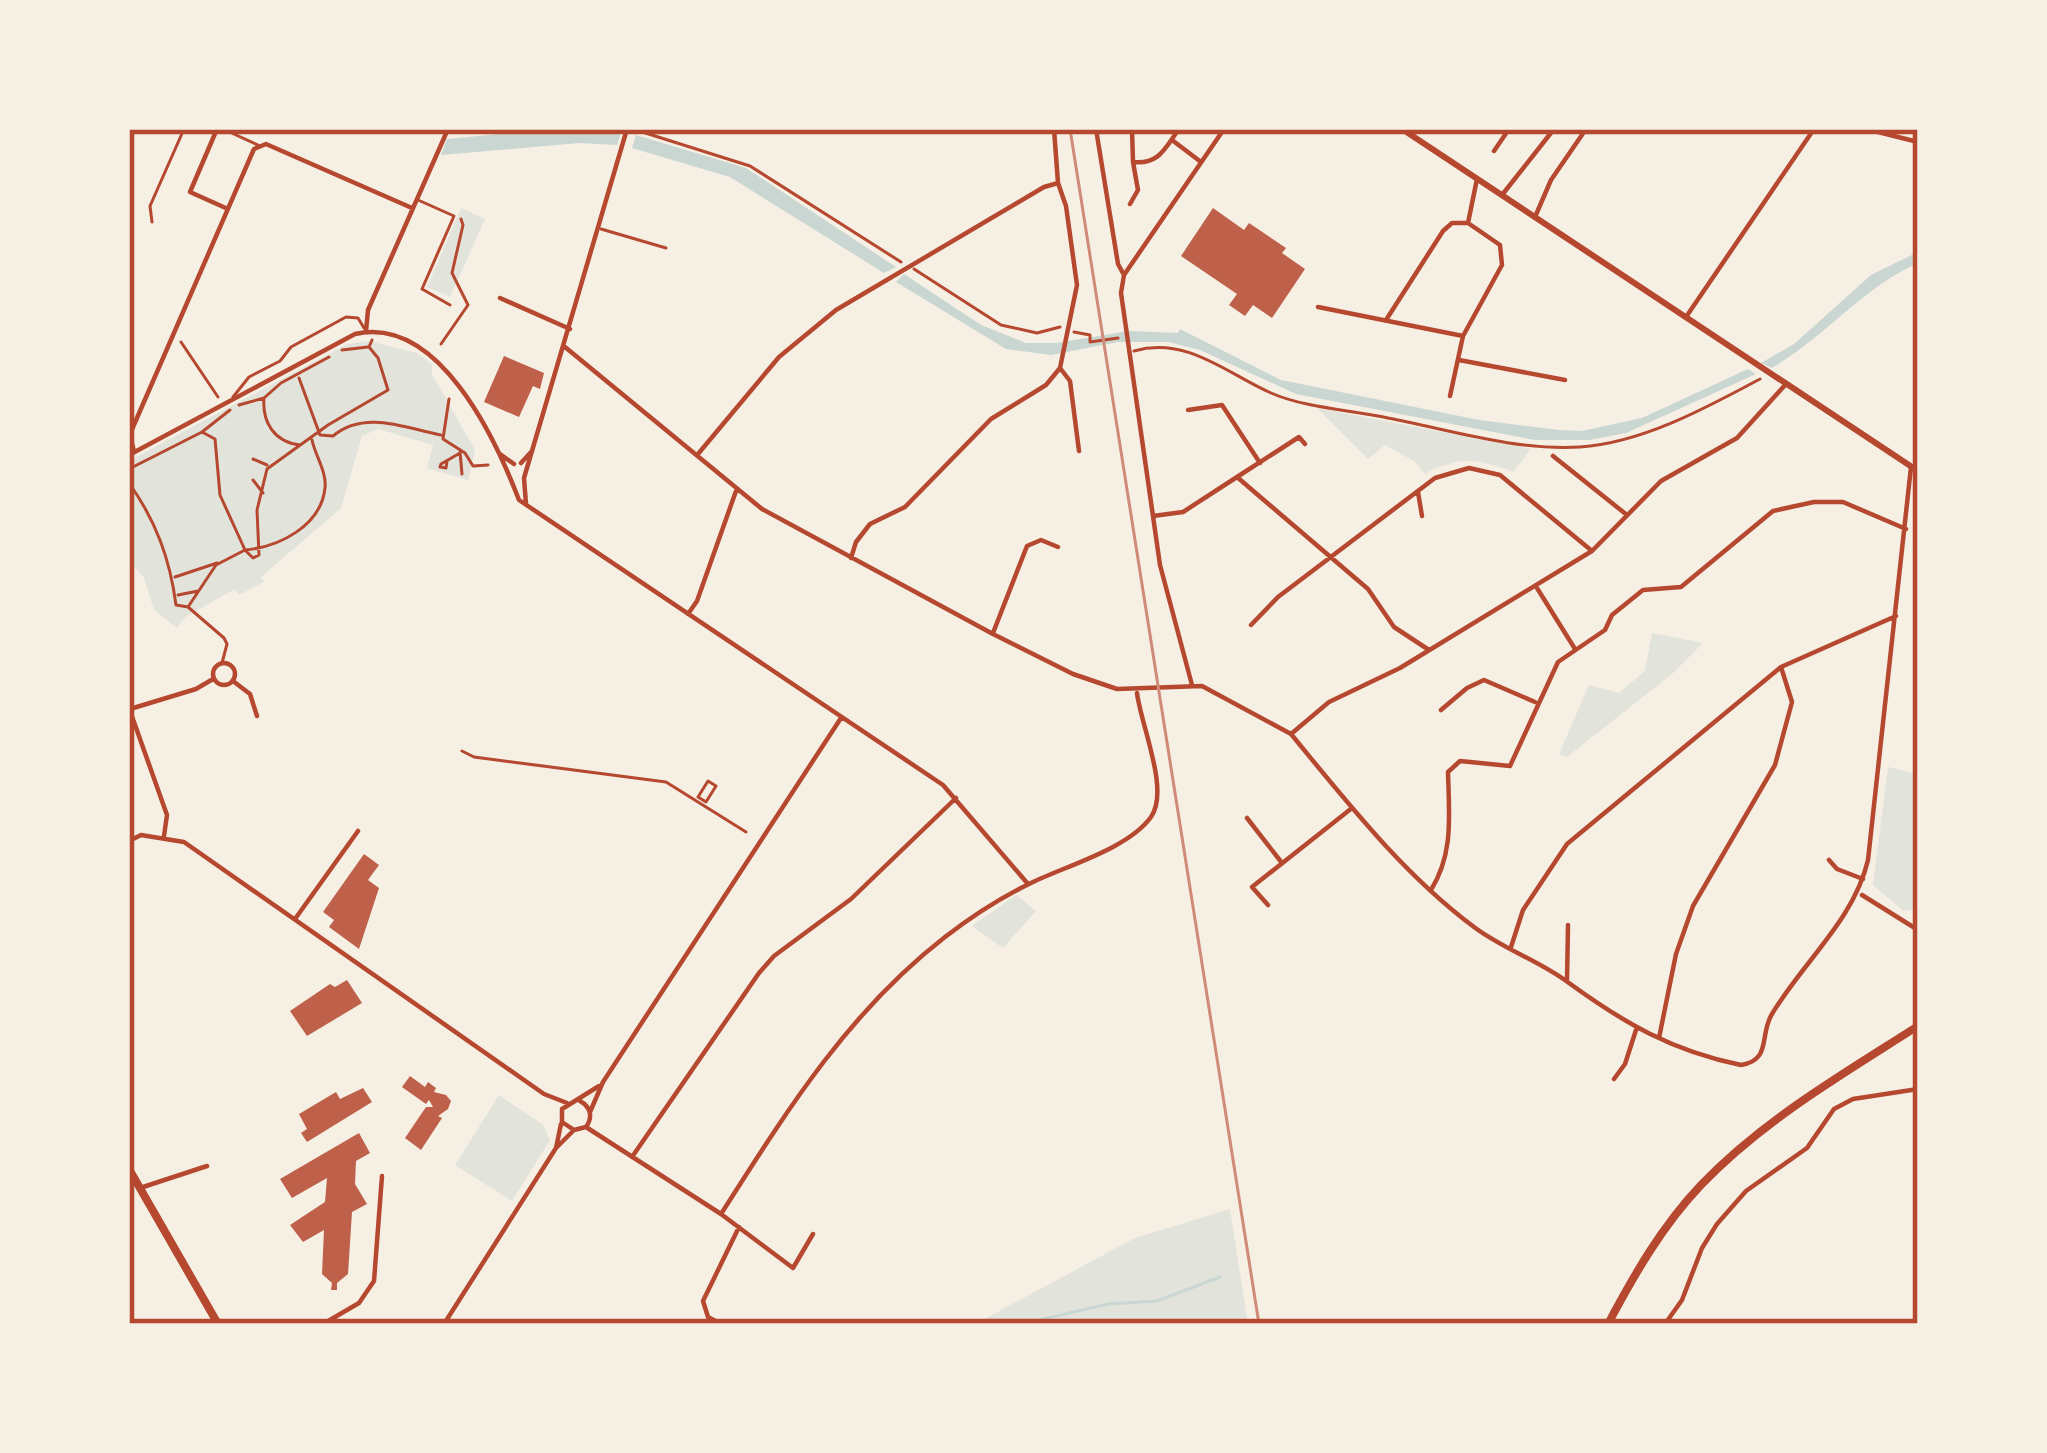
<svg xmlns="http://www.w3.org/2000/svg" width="2047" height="1453" font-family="Commissioner,sans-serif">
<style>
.green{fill:#e2e4dc}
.water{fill:#c9d6d2}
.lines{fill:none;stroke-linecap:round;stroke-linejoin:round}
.stream{stroke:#c9d6d2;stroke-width:3}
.building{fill:#bf614a}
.path{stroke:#b5482f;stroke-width:3}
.service{stroke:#b5482f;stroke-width:3}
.pedestrian{stroke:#b5482f;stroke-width:3}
.minor{stroke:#b5482f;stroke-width:4.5}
.secondary{stroke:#b5482f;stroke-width:6}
.primary{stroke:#b5482f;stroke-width:8}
.rail{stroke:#cf8b77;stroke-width:3}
.neatline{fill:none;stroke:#b5482f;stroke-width:4.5}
</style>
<rect width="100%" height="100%" fill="#f6efe4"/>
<!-- green -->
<path class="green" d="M461,208L485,219L450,297L427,287Z
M369,341L417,353L432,364V374L475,450L468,480L427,468L433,445L378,429L362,436L341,508L261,577L264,582L239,595L235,589L185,617L177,628L154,610L144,578L129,561V461L347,344Z
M1317,408L1531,449L1513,472C1480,458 1456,456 1425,474L1414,461L1385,445L1368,459Z
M1652,633L1703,643L1672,674L1567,757L1559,754L1589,685L1619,693L1645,671Z
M1888,767L1918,774L1916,909L1903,911L1873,885Z
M1016,895L1036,911L1003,948L972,926Z
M499,1095L543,1125L550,1140L512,1201L455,1165Z
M1230,1209L1248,1324H975L1135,1238Z"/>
<!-- water -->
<path class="water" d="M554,129H622L617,145L579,143L441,155L447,139Z
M636,135L746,168L896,267L884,273L730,177L632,148Z
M1918,252V263C1862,288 1825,337 1772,368L1761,363L1794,344L1871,275Z
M904,274L981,325L1026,343H1056L1129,331L1178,333L1180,329L1281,380L1479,420L1559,430L1582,431L1642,418L1748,369L1756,374L1626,433L1589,440H1535L1296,394L1200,350L1168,342H1118L1051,355L1006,349L896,282Z"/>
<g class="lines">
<!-- stream -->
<path class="stream" d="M1022,1324L1108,1304L1157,1301L1220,1277"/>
</g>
<!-- building -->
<path class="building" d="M1213,208L1244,230L1249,223L1286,248L1282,253L1305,269L1272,318L1253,305L1245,316L1229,305L1237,294L1181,256Z
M504,356L544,373L540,389L533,386L519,417L484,402Z
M364,854L379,865L368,880L379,888L359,949L329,927L334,920L323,912Z
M347,980L362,1003L307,1036L290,1011L330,984L335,987Z
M410,1076L425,1087L428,1082L436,1088L434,1092L446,1095L451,1101L448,1109L438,1116L442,1118L421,1150L405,1138L426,1107H433L429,1100L426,1104L402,1087Z
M363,1088L372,1102L307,1142L301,1133L307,1129L299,1114L336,1092L340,1099Z
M359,1133L370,1153L356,1161L355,1184L367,1204L352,1212L348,1274L337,1283V1290H331L332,1283L322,1274L324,1230L303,1242L290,1225L325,1202L327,1178L292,1198L280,1179Z"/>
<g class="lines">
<!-- path -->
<path class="path" d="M636,130L750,166L901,262
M456,132L478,129
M152,222L150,206L184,129
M914,269L1001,325L1037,333L1060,327
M1074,332L1090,335V342L1118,338
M181,342L218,397
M441,344L468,305L452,273L463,225L461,219
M342,350L368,347
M1134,351C1187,336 1226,373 1271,393C1305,408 1352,410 1388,418C1450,430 1516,451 1580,447C1642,443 1706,408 1760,379
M299,378L320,435L333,436C365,409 408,429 441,435
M264,398C262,422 274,442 300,445
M449,399L443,439L465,453L473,466L488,465
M239,405L264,398L281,383L329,357
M202,432L215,439L220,495L245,550C279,547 321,526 325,488C327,472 315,455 312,440
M460,452L462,474
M253,459L267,465
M447,461L446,468L440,467L441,464L460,453
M129,469L202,432L230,410
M253,480L263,493
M129,483C156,521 170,559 176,605L188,607L224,638L227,644L222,663
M175,577L217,563
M178,595L198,591
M188,607L216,565L245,550L253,558L259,555L257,510L267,469L328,425L388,390L378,358L369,347L372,340"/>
<!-- service -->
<path class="service" d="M418,200L454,216L422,289L450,305
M601,229L666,248
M233,397L249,377L280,361L291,347L346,317L358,318L364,328
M462,751L474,757L666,782L746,832"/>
<!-- pedestrian -->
<path class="pedestrian" d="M223,129L260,146
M708,781L716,786L706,802L698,797Z"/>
<!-- minor -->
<path class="minor" d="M217,129L190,192L228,209
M1096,129L1118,264L1124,275
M1132,129L1133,162C1159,165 1165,148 1179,129
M1866,129L1918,142
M1172,140L1201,162
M1494,151L1509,129
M1502,195L1554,129
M1130,204L1138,190L1133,162
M1535,217L1551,180L1586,129
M500,298L570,329
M1318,307L1463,336
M1686,317L1814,129
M1386,320L1443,231L1452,223H1468L1477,179
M366,331L368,310L448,129
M565,347L762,509L993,634L1073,674L1117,689L1202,686L1291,734C1347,802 1403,874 1474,927C1503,949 1540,961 1569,983C1624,1023 1672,1051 1741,1065C1772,1060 1759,1035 1772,1014C1803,962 1854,920 1868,860L1911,467
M1459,360L1565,380
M1060,368L1070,381L1079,451
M1450,396L1463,336L1502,265L1500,245L1468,223
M1188,410L1222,405L1260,463
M134,452L130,434L254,149L266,144L412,208
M500,454L514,464
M698,454L779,357L836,310L1044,187L1058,183
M129,455L355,334C439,315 496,440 519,500L943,785L1028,884
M1553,456L1627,515
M521,463L532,451
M1237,477L1299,437L1305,444
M1418,492L1422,516
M526,504L524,478L627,129
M1153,516L1183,512L1237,477L1368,589L1394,627L1429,650
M851,558L856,542L870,524L905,507L991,419L1046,385L1060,368L1077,285L1066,206L1058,183L1054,129
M1537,588L1575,649
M688,614L697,601L736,491
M1251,625L1278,597L1435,478L1469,468L1500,475L1592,551
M993,633L1027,546L1041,540L1058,547
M213 674a11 11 0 1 1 22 0a11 11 0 1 1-22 0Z
M233,681L250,694L257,716
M1192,685L1160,565L1121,293L1124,275L1224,129
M129,708L167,815L164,836
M130,709L196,689L213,679
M1441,710L1467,688L1484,680L1535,702
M1291,734L1329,702L1400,668L1592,551L1661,481L1737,438L1786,384
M1247,818L1282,863
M129,841L141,835L184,842L544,1094L567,1103
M1829,860L1837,869L1863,879
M1431,890C1454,853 1449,815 1448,772L1460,761L1510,766L1558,662L1605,630L1612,615L1643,590L1681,587L1773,511L1814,502H1843L1906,529
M1862,895L1918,930
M1268,905L1252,887L1352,808
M295,919L358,831
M1511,947L1523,910L1567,844L1781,667L1896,616
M1567,981L1568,925
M1659,1038L1676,954L1693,906L1775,765L1792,702L1781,667
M1614,1079L1625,1064L1636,1030
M580,1101C591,1107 593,1117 586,1127L574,1130L562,1122V1109L599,1086
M590,1112L603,1082L841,718
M586,1127L721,1214L793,1268L813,1234
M556,1148L561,1124
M632,1157L759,973L774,956L851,899L956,798
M140,1188L207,1166
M721,1214C786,1112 848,1012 945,937C971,917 1002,897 1031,883C1065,866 1128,849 1151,817C1170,790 1141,726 1137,693
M323,1324L359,1303L374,1281L382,1176
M444,1324L556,1148L574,1130
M721,1324L708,1317L703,1301L739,1227
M1665,1324L1682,1300L1702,1248L1717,1224L1746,1191L1807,1148L1834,1109L1853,1099L1918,1089"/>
<!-- secondary -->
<path class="secondary" d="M1402,129L1918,471"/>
<!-- primary -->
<path class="primary" d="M129,1169L218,1324
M1608,1324C1634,1275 1662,1226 1701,1185C1763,1120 1843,1074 1918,1026"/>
<!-- rail -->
<path class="rail" d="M1070,129L1259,1324"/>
</g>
<!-- border -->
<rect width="2047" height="1453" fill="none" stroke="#f6efe4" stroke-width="264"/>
<rect x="132" y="132" width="1783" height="1189" class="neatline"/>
</svg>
